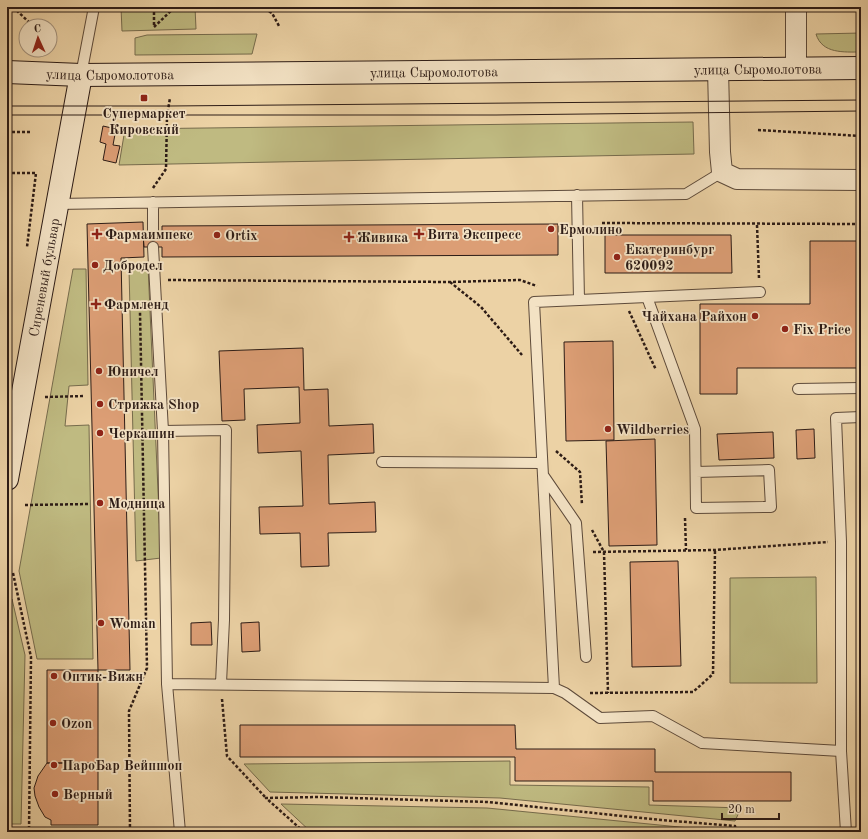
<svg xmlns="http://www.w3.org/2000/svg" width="868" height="839" font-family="'Old Standard TT',serif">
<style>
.green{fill:#bfba81;stroke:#766b4c}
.building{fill:#dc9e75;stroke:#2d1c16}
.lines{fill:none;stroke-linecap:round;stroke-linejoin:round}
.lane-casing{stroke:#5d4a3a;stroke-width:12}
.street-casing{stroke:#5d4a3a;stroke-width:22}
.secondary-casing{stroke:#2d1c16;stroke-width:24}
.path{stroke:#2d1c16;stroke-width:2.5;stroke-dasharray:3 2;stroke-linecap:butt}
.lane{stroke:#f3e2c4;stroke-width:10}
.street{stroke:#f3e2c4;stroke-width:20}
.secondary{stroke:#f3e2c4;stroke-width:22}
.tram{stroke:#2d1c16;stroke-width:1}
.poi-dot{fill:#8f2418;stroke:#f3e2c4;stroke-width:1.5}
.labels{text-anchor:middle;stroke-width:3.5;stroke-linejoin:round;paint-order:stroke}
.street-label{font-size:14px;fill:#2d1c16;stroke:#f3e2c4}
.poi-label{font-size:14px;font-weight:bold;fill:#2d1c16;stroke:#f3e2c4;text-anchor:start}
</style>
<rect width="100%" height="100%" fill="#ecd2a5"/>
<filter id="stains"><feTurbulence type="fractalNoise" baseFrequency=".005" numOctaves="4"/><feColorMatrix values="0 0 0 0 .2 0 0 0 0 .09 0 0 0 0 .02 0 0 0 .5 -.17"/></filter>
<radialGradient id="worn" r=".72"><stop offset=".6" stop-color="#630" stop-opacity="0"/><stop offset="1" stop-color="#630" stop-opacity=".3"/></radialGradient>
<!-- green -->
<path class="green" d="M121,7H195L196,29L122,31Z
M861,33V52C844,52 822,54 816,34Z
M257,34L252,54L135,55V38L147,35Z
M693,122L694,154L119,165L125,129Z
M148,266L161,558L136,561L129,269Z
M73,269H86L88,385L69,386L65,426L89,425L93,659H37L19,571Z
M816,577L817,683H730V578Z
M12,599L25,655L21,824H7V625Z
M510,761V785L649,787V805L741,808L735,821L500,798L270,792L244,764Z
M281,804L487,808L730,832H311Z"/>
<!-- building -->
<path class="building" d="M405,7H732L405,10Z
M103,126L116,129L113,145L120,146L116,163L103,160L106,144L100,142Z
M143,222L144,257L121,258L130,670H98L87,224Z
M558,224V255L162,257V247H144L143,235H162V226Z
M605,235H731L732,273H605Z
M810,241H861V368H737V394H700V304H810Z
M613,341L614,440L566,441L564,342Z
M303,348L304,390L328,389L329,426L373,424L374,453L328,455L329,504L375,502L376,532L328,533L329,566L301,567L300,533L260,534L259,507L303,506L301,451L258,453L257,425L300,423L299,387L244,389L245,420L222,421L219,351Z
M814,429L815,458L797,459L796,430Z
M773,432L774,458L719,460L717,434Z
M655,439L657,545L609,546L606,441Z
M678,561L681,666L632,667L630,562Z
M211,622L212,645H191V623Z
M259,622L260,651L242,652L241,623Z
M47,670H98V763H47Z
M240,725H515L516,749H655V772H791V801H653V781H515V757H240Z
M47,763H98V825H51V820L45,817L39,807L35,796L34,788L38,776Z"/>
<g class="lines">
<!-- lane casing -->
<g class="lane-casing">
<path id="lane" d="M81,75L94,7
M577,195L579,300
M153,202V235
M57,204L686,194L722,172
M153,247L163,431L167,684L180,832
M647,297L695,429L696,508L771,507L769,470L696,472
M798,389L861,388
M163,431L226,430L224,620L221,683
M382,462L541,463
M543,475L576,523L586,657
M167,684L554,688L534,302L760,292
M554,688L565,693L600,718L653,716L702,743L841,751
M846,832L841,751V542L836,418L861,417"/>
</g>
<!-- street casing -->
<g class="street-casing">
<path id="street" d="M796,68V7
M718,69L720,152L722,172L737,179L861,180"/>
</g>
<!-- secondary casing -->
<g class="secondary-casing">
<g id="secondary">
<path id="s1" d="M7,72L81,75L861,68"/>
<path id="s2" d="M7,479L81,75"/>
</g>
</g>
<!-- path -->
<path class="path" d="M13,7L33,26
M154,7V27
M260,7L272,13L279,26
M154,27L175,7
M758,130L861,136
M7,132H32
M7,173H36L27,247
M153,188L166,169L167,116L170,98
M602,223L861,224
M757,225L759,278
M168,280L449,282L520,280L537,286
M450,282L481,307L522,355
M629,311L656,370
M45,397L85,396
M556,451L580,472L582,505
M25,505L90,504
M685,518L686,550
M592,530L604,552L608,693
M593,552L715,550L828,542
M13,573L31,657L29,832
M590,693L693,692L713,674L715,550
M222,699L227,756L266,798
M130,832L129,711L147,668L140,312
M304,832L266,798L319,797L488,802L661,820L735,826L736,832"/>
<!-- lane -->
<use href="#lane" class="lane"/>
<!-- street -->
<use href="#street" class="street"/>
<!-- secondary -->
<use href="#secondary" class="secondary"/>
<!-- tram -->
<path class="tram" d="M7,106H169L861,100
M7,115H496L861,111"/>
</g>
<!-- markers -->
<g class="poi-dot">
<rect x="140" y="94" width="8" height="8" rx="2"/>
<circle cx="551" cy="229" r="4"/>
<path d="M95 228h4v4h4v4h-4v4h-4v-4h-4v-4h4z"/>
<path d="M417 228h4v4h4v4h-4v4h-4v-4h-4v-4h4z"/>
<circle cx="217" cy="235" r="4"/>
<path d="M347 231h4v4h4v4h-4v4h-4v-4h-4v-4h4z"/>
<circle cx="617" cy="257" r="4"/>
<circle cx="95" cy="265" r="4"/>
<path d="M94 298h4v4h4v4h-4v4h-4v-4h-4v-4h4z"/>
<circle cx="755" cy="316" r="4"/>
<circle cx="785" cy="329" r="4"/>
<circle cx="99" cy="371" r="4"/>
<circle cx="100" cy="404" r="4"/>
<circle cx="608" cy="429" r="4"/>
<circle cx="100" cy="433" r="4"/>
<circle cx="100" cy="503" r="4"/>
<circle cx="101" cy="623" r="4"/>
<circle cx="54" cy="676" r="4"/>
<circle cx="53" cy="723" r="4"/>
<circle cx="54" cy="765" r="4"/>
<circle cx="55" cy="794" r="4"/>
</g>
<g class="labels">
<!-- street labels -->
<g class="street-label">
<text dy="5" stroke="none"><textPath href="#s1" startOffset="751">улица Сыромолотова</textPath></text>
<text dy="5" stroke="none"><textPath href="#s1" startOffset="427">улица Сыромолотова</textPath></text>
<text dy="5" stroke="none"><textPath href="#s1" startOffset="103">улица Сыромолотова</textPath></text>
<text dy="5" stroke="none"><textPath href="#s2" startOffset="205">Сиреневый бульвар</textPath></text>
</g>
<!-- poi labels -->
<g class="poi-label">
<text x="144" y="118" text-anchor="middle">Супермаркет<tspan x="144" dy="16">Кировский</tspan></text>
<text x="559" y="234">Ермолино</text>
<text x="105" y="239">Фармаимпекс</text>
<text x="427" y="239">Вита Экспресс</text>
<text x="225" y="240">Ortix</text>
<text x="357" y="242">Живика</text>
<text x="625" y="254">Екатеринбург<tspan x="625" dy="16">620092</tspan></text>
<text x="103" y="270">Добродел</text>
<text x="104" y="309">Фармленд</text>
<text x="747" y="321" text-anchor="end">Чайхана Райхон</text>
<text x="793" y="334">Fix Price</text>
<text x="107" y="376">Юничел</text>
<text x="108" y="409">Стрижка Shop</text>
<text x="616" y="434">Wildberries</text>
<text x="108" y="438">Черкашин</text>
<text x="108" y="508">Модница</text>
<text x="109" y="628">Woman</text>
<text x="62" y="681">Оптик-Вижн</text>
<text x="61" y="728">Ozon</text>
<text x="62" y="770">ПароБар Вейпшоп</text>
<text x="63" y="799">Верный</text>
</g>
</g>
<!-- margin -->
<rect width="868" height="839" fill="none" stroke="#ecd2a5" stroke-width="24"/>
<rect x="8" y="8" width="852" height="823" fill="none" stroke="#2d1c16" stroke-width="2"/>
<rect x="12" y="12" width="844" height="815" fill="none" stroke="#2d1c16"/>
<!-- north arrow -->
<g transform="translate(38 38) rotate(357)"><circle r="19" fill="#f3e2c4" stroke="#a4937e"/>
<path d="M0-3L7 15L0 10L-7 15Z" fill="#8f2418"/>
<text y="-6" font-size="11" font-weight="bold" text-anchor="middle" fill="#2d1c16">С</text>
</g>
<!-- scale -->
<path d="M722 813v6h57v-6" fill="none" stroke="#2d1c16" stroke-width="2"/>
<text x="728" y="813" font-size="12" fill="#2d1c16" stroke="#f3e2c4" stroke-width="3" paint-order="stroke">20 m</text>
<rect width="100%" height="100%" filter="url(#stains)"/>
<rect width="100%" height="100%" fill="url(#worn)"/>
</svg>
